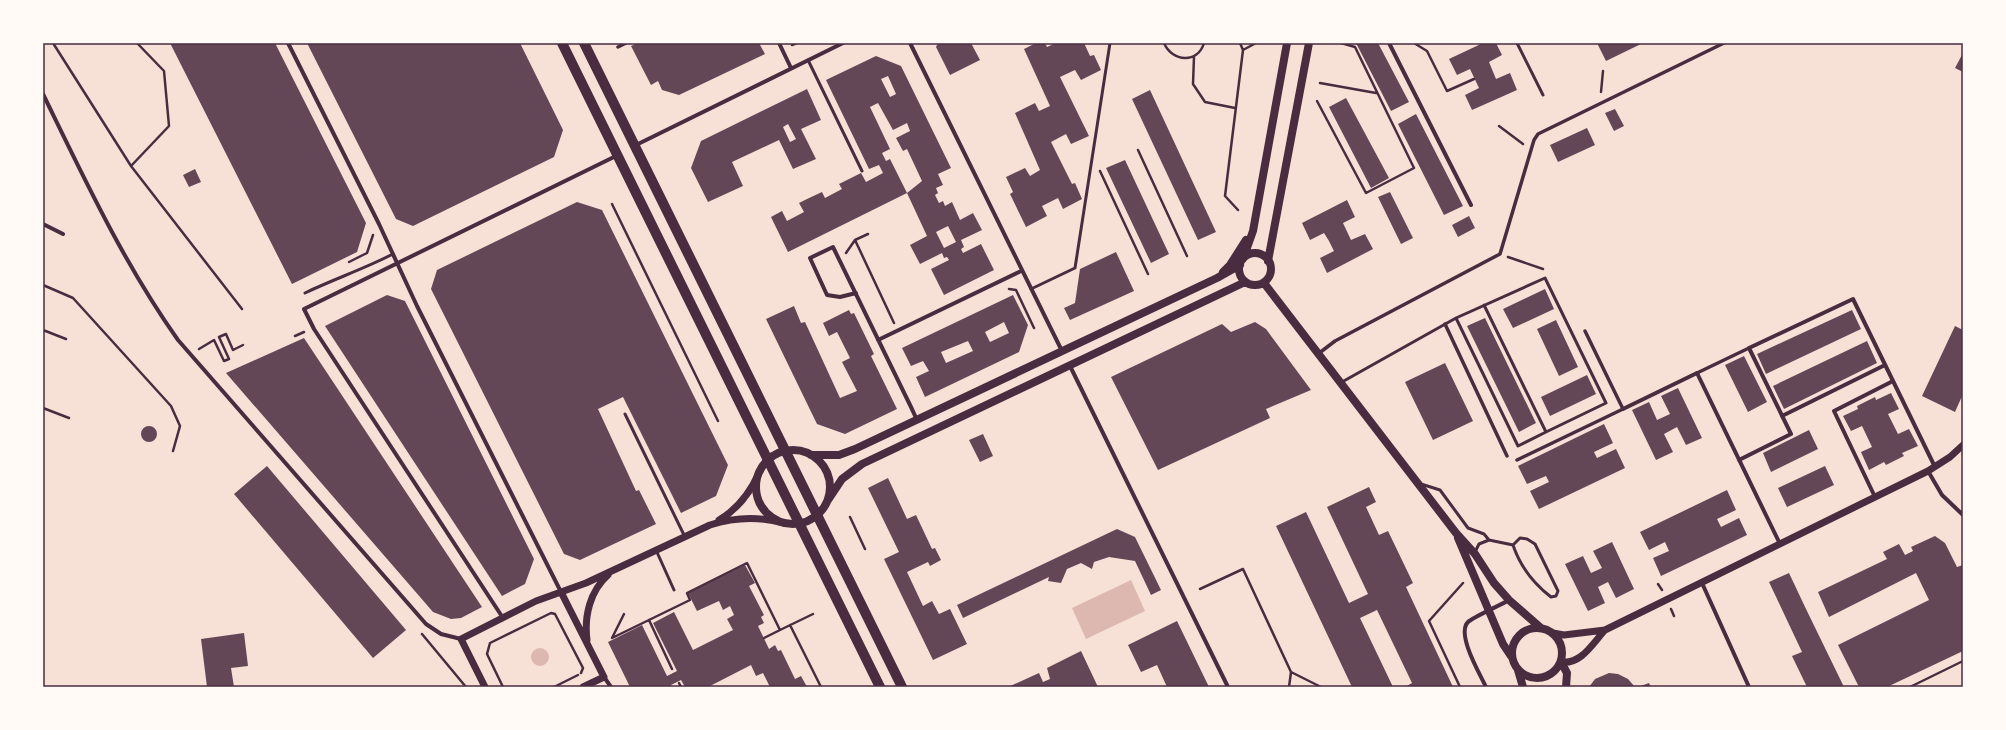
<svg xmlns="http://www.w3.org/2000/svg" width="2006" height="730" font-family="Cabin,sans-serif">
<style>
.water{fill:#dcb8b0}
.building{fill:#644757;fill-rule:evenodd}
.lines{fill:none;stroke-linecap:round;stroke-linejoin:round}
.path{stroke:#4a2c40;stroke-width:2.5}
.service{stroke:#4a2c40;stroke-width:3}
.pedestrian{stroke:#4a2c40;stroke-width:3.5}
.minor{stroke:#4a2c40;stroke-width:4}
.tertiary{stroke:#4a2c40;stroke-width:7}
.secondary{stroke:#4a2c40;stroke-width:8}
.primary{stroke:#4a2c40;stroke-width:10}
.neatline{fill:none;stroke:#4a2c40;stroke-width:1.5}
</style>
<rect width="100%" height="100%" fill="#f7e1d7"/>
<!-- water -->
<path class="water" d="M1131,580L1145,611L1086,639L1072,608Z
M531 657a9 9 0 1 1 18 0a9 9 0 1 1-18 0Z"/>
<!-- building -->
<path class="building" d="M170,43H275L366,223L357,252L292,284Z
M307,43H520L563,130L554,157L413,226L396,219Z
M638,43H759L765,54L679,95L662,90L658,81L651,85L631,46Z
M938,43H971L980,60L950,75L936,47Z
M1036,43H1045L1047,47L1056,43H1084L1090,56L1094,55L1101,70L1081,80L1075,70L1060,77L1089,136L1071,144L1066,134L1051,142L1072,184L1075,183L1082,199L1063,209L1058,198L1042,206L1047,216L1026,227L1010,194L1013,192L1006,177L1025,168L1030,176L1040,170L1015,113L1035,103L1039,111L1050,106L1024,49Z
M1356,43H1378L1409,102L1391,111Z
M1483,43H1496L1502,55L1489,62L1496,79L1510,73L1517,90L1472,110L1465,95L1479,88L1470,69L1457,75L1449,59Z
M1597,43H1643L1606,61Z
M1963,53V72L1955,68Z
M876,56L901,66L951,168L938,174L943,185L936,188L938,193L935,195L939,203L943,201L945,206L952,202L960,220L973,213L982,230L961,240L964,247L961,249L963,253L981,244L994,270L944,295L931,269L949,260L947,257L944,258L942,253L920,264L910,245L927,236L907,193L922,181L907,149L903,151L896,138L910,131L907,123L893,130L878,103L870,107L890,149L882,153L886,161L890,159L907,193L788,252L771,217L782,211L787,221L804,212L799,203L807,199L822,192L825,198L842,189L839,184L861,173L866,182L883,173L879,165L869,169L826,80ZM888,76L896,94L890,97L881,79ZM948,226L956,242L944,248L936,232Z
M807,89L821,120L801,129L816,159L793,169L779,140L732,162L743,186L708,202L691,168L701,141ZM788,124L796,139L790,142L783,127Z
M1150,90L1216,232L1198,240L1132,99Z
M1346,98L1389,178L1371,188L1329,107Z
M1615,109L1624,126L1614,131L1605,113Z
M1416,114L1463,206L1444,215L1398,124Z
M1587,128L1595,145L1558,162L1550,145Z
M1125,160L1169,254L1151,263L1106,168Z
M195,169L201,182L189,187L183,175Z
M1390,192L1413,238L1401,244L1378,197Z
M1347,200L1355,217L1343,223L1351,240L1365,234L1373,249L1327,273L1320,258L1334,251L1329,241L1324,233L1310,240L1302,223Z
M577,202L602,210L728,465L716,496L681,513L623,397L598,409L636,491L639,490L656,524L580,560L564,554L431,289L437,270Z
M1469,216L1475,228L1458,237L1452,225Z
M1116,252L1134,291L1070,320L1064,308L1075,303L1080,269Z
M1545,289L1554,309L1513,328L1503,309Z
M387,295L405,301L534,559L525,584L502,596L325,326Z
M1013,295L1028,325L1019,352L925,397L916,377L929,371L923,361L911,366L902,348ZM1004,322L1009,333L990,342L985,332ZM968,341L973,351L946,363L941,352Z
M794,306L801,323L805,322L840,398L857,391L842,362L850,358L837,332L829,336L823,323L849,310L851,314L854,313L874,354L871,356L897,409L845,434L817,424L766,319Z
M1852,310L1861,329L1766,374L1757,354Z
M1485,318L1536,423L1519,432L1467,326Z
M1556,320L1578,367L1559,376L1537,329Z
M1255,322L1266,329L1311,390L1266,409L1270,418L1158,470L1111,377L1222,324L1231,332Z
M1955,326L1963,330V394L1955,412L1922,396Z
M304,338L482,607L461,618L451,619L433,612L226,373Z
M1867,341L1877,363L1784,409L1773,386Z
M1744,356L1767,402L1748,412L1725,365Z
M1445,363L1473,421L1433,440L1405,382Z
M1587,375L1596,394L1550,416L1541,397Z
M1678,388L1702,438L1686,445L1677,427L1664,434L1673,452L1656,460L1632,410L1649,402L1657,420L1670,414L1661,396Z
M1891,393L1899,409L1888,414L1898,434L1909,429L1918,446L1902,453L1904,456L1886,465L1884,462L1869,470L1861,452L1872,447L1862,426L1851,431L1843,416L1858,409L1857,406L1875,397L1876,400Z
M1604,424L1613,443L1594,452L1597,458L1616,449L1625,468L1539,509L1530,491L1549,482L1546,476L1527,484L1518,466Z
M141 434a8 8 0 1 1 16 0a8 8 0 1 1-16 0Z
M1809,430L1818,449L1771,472L1763,453Z
M983,434L993,456L980,462L969,440Z
M267,466L406,630L373,658L234,494Z
M1825,466L1834,485L1787,507L1778,488Z
M888,478L907,519L916,515L932,549L935,548L941,560L930,566L928,562L907,572L923,606L932,601L939,614L950,609L967,644L933,660L884,559L899,552L868,488Z
M1369,487L1376,502L1366,507L1379,535L1388,531L1413,583L1406,587L1453,687H1405L1412,683L1377,610L1360,618L1393,687H1352L1276,526L1306,512L1349,603L1368,594L1327,507Z
M1727,490L1736,510L1717,519L1721,527L1739,518L1747,535L1661,576L1653,558L1669,551L1665,542L1649,550L1640,532Z
M1117,529L1135,537L1161,590L1151,595L1135,561L1109,557L1094,562L1092,569L1081,563L1067,569L1061,583L1048,581L1049,577L963,618L957,605Z
M1935,536L1945,543L1957,567L1963,565V651L1887,687H1859L1838,645L1929,600L1916,573L1829,617L1818,592L1887,559L1883,552L1899,544L1905,555L1913,551L1911,547Z
M1612,542L1634,589L1616,598L1608,582L1598,587L1605,603L1588,611L1565,564L1583,556L1591,573L1602,568L1593,551Z
M745,565L755,583L749,586L764,615L761,617L764,623L758,626L769,649L775,645L778,651L781,650L795,679L801,676L807,687H770L763,673L756,676L751,665L710,686L711,687H685L681,680L671,685L672,687H630L608,642L642,625L667,676L677,671L653,623L674,612L693,650L733,630L727,619L734,615L730,606L723,610L719,601L697,611L688,593Z
M1789,573L1806,609L1844,687H1807L1792,656L1802,652L1769,582Z
M1177,621L1209,687H1167L1157,665L1141,672L1128,645Z
M244,633L248,666L231,668L234,687H207L201,639Z
M1081,651L1098,687H1008L1039,673L1043,682L1050,679L1047,668Z
M1609,673L1618,674L1628,679L1635,687H1589L1595,679Z
M1649,683L1651,687H1638Z"/>
<g class="lines">
<!-- path -->
<path class="path" d="M53,43L131,166L242,309
M1164,43C1172,62 1198,64 1204,43
M1414,43L1427,51L1447,91L1474,79
M792,45L797,43
M1243,50L1256,43
M1194,57L1193,84L1205,102L1235,108
M1320,83L1376,93
M1601,92L1603,71
M1317,101L1366,193L1414,168L1355,47L1341,43
M1499,126L1523,144
M1138,150L1187,256
M131,166L169,126L164,71L137,43
M1100,171L1148,274
M612,204L718,421
M1238,210L1225,196L1243,50L1240,43
M855,240L894,323
M846,253L855,240L868,234
M1508,257L1543,269
M349,262L367,253L373,235
M43,285L73,298L171,406L180,426L173,451
M1009,289L1016,290L1034,328
M43,330L66,339
M295,336L304,332
M199,349L214,340L224,361L229,359L219,337L226,334L233,350L243,345
M43,408L69,418
M850,517L865,549
M1658,584L1662,590
M1200,589L1243,569L1291,672L1321,687
M1671,609L1674,616
M624,614L612,638L690,600L687,593L747,563L780,630L813,614
M649,620L672,669
M790,625L821,687
M422,634L466,687
M764,638L780,630
M679,683L681,687
M503,687L487,654L490,643L551,613L555,614L583,668L581,673
M554,687L578,675
M1289,687L1291,672
M1460,687L1429,621L1463,583
M1910,687L1963,661"/>
<!-- service -->
<path class="service" d="M1517,43L1543,95
M808,60L862,171
M1031,289L1075,268L1110,43
M305,293C334,279 364,269 393,254
M1456,318L1518,446L1546,432L1484,305
M1342,382L1456,318L1545,278L1606,403L1546,432
M625,414L685,537
M1421,484L1440,490L1468,528L1484,534L1489,540
M1520,538L1527,539L1535,544L1558,591L1556,596L1551,597C1533,583 1520,566 1513,545Z
M656,550L674,590
M1475,552L1479,544L1489,540L1513,545"/>
<!-- pedestrian -->
<path class="pedestrian" d="M618,47L626,43
M1445,324L1507,456
M1318,354L1335,341L1500,254L1534,140L1538,134L1724,43
M1697,373L1749,348
M1517,460L1623,409L1585,331"/>
<!-- minor -->
<path class="minor" d="M288,43L379,224L417,306L561,592
M779,43L791,68
M910,43L1062,351
M1389,43L1471,205
M43,94C84,178 124,264 178,340L426,624L441,634L461,639
M636,145L843,43
M43,224L63,234
M856,293L840,297L827,295L810,258L833,247L911,407L917,420
M878,340L1021,271
M1070,366L1228,687
M1623,409L1697,373L1780,544
M1782,416L1885,365
M1739,460L1791,434L1749,348L1853,299L1935,467
M1928,471L1942,495L1963,515
M1875,497L1834,411L1893,381
M1702,583L1749,687
M503,618L314,329L304,309L618,155
M604,677L611,687
M1486,687C1480,674 1456,634 1468,622C1473,617 1501,605 1509,600"/>
<!-- tertiary -->
<path class="tertiary" d="M719,520C738,509 750,493 759,473
M561,592L604,677L583,687
M1553,633L1564,635L1605,630L1928,471L1950,457L1963,445
M587,640C584,616 590,591 608,575
M1561,662C1581,665 1593,643 1605,630
M485,687L461,639L536,601L586,583L710,525C735,517 758,516 783,523"/>
<!-- secondary -->
<path class="secondary" d="M1239 269a16 16 0 1 1 32 0a16 16 0 1 1-32 0Z
M1243,259L1253,231L1287,43
M1268,261L1309,43
M1223,272L1230,265L1246,240
M1264,283L1456,533L1475,554L1494,583L1509,600L1541,628
M756 487a37 37 0 1 1 74 0a37 37 0 1 1-74 0Z
M811,455H839L855,449L1217,278L1240,265
M828,500L842,479L862,464L1243,283H1247
M1458,538L1503,644L1511,656
M1512 653a25 25 0 1 1 50 0a25 25 0 1 1-50 0Z
M1561,662L1567,673L1566,687
M1518,670L1523,687"/>
<!-- primary -->
<path class="primary" d="M562,43L880,687
M584,43L902,687"/>
</g>
<!-- border -->
<rect width="2006" height="730" fill="none" stroke="#fffaf5" stroke-width="88"/>
<rect x="44" y="44" width="1918" height="642" class="neatline"/>
</svg>
